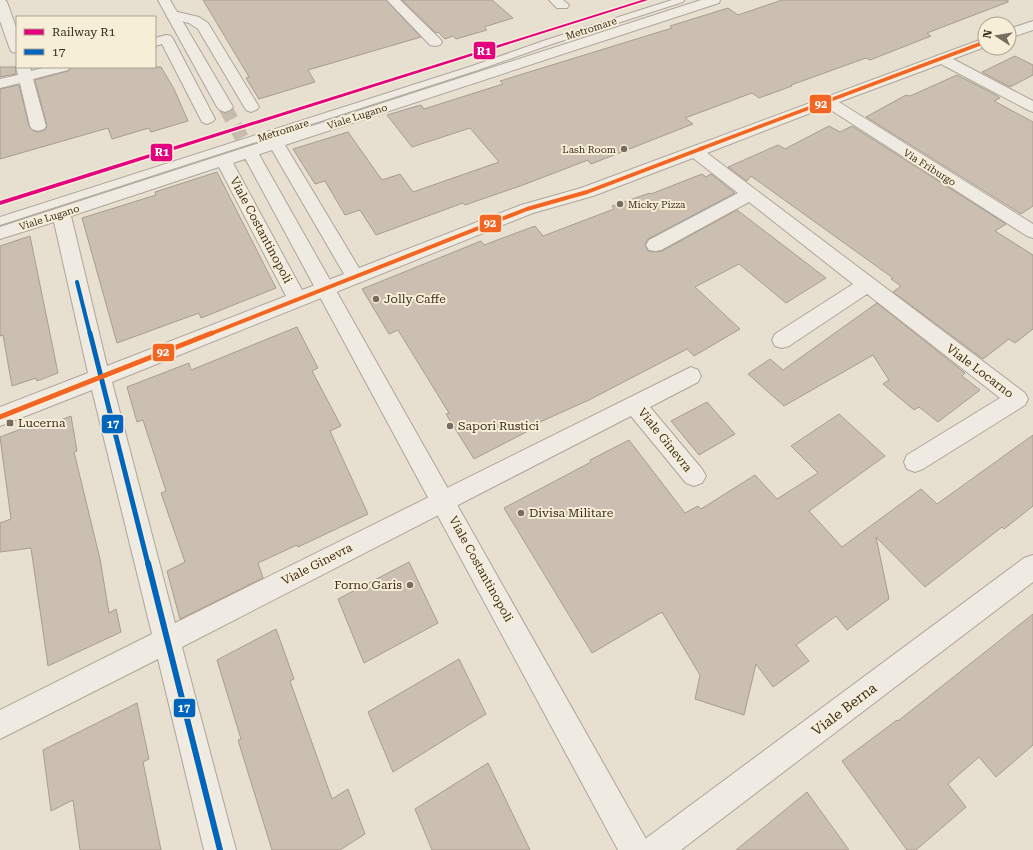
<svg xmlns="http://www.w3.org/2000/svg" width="1033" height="850" font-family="'Roboto Serif',serif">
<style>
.building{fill:#cbbfb2;stroke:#a89c90}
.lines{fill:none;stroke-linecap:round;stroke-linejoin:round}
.tertiary-tunnel-far1{stroke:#c5bcae;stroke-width:14;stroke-dasharray:14 7;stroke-linecap:butt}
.tertiary-tunnel{stroke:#c5bcae;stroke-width:18;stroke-dasharray:18 9;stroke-linecap:butt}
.service-casing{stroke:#ada599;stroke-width:2}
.minor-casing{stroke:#ada599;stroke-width:2}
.tertiary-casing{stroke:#ada599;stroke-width:2}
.service{fill:#efebe3;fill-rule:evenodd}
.minor{fill:#efebe3;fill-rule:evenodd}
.tertiary{fill:#efebe3;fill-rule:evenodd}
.bus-1-far2-casing{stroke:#f7eed8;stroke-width:6}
.bus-1-far1-casing{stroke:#f7eed8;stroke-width:8}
.bus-1-casing{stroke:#f7eed8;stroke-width:10}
.bus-2-far2-casing{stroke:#f7eed8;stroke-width:5.5}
.bus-2-far1-casing{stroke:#f7eed8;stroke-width:6}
.bus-2-casing{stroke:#f7eed8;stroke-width:8}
.bus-1-far2{stroke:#0065bd;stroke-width:4}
.bus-1-far1{stroke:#0065bd;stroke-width:5}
.bus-1{stroke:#0065bd;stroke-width:6}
.bus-2-far2{stroke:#f26522;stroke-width:3.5}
.bus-2-far1{stroke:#f26522;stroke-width:4}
.bus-2{stroke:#f26522;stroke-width:5}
.rail-1-casing{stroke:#f7eed8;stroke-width:3}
.rail-1{fill:#e5007d;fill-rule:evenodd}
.poi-dot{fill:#786c5e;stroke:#f7eed8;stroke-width:1.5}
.labels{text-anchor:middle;stroke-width:4;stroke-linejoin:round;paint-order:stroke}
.far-street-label{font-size:10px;fill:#3d2e20;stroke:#f7eed8}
.far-poi-label{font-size:10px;fill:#3d2e20;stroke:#f7eed8;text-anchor:end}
.street-label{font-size:12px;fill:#3d2e20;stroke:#f7eed8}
.poi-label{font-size:12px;fill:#3d2e20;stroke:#f7eed8;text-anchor:start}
.near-street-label{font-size:14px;fill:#3d2e20;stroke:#f7eed8}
.line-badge{stroke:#f7eed8;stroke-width:1.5}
.badge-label{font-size:11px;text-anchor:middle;font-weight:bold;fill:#fff}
</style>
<rect width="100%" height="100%" fill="#e7e0d1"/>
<!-- building -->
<path class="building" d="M203,0H386L421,37L308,70L315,82L259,99L246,78L249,77Z
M402,0H492L513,18L484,27L487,30L456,39L453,36L445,39L438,32L436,33Z
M782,0H1008V2L927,33L931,36L870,60L866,58L791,85L792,86L759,98L752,93L685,118L693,124L591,164L588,160L523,185L465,205L463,203L376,235L360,210L345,215L325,181L315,184L293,149L348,132L382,180L400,174L413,192L499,162L470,128L412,147L387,115L421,105L424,109L503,84L500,81L672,28L670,26L728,8L738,15Z
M1015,56L1033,65V75L1010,87L982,72Z
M0,67H15L16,74L0,77Z
M71,67H161L174,89L188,121L151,132L149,128L112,139L108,128L0,159V89L19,85L29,126L32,130L38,132L45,130L47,126L35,80L68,71Z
M957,75L996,95L1000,98L994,101L1033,122V206L1021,214L866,117L906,95L910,96Z
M829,126L840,132L852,126L1006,224L995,231L1033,255V329L1015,343L1009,339L983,359L893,292L901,286L891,279L893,278L751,176L747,181L728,167L778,145L785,149Z
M217,172L276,288L201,318L199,313L117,343L82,218L156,195L155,192Z
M702,174L706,177L711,174L735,193L648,239L645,244L648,251L655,252L662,251L737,210L826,278L786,303L739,264L695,287L740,329L694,356L687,349L589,400L531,426L532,429L474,459L446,414L449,413L398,330L389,334L362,289L481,241L484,245L535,226L543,236L614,209L612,206L650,193L651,194Z
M30,236L58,373L37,381L36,378L12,386L3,335L0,336V246Z
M877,303L965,373L962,376L980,390L938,422L919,407L914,410L883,384L889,380L873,355L784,406L748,374L770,359L783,370Z
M297,327L318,368L312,371L341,426L330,431L368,514L298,547L297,545L258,563L263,578L180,619L167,571L185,562L161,493L166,491L143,420L137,422L127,387L189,363L191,370Z
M707,402L735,434L699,455L671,421Z
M839,414L885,456L809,511L842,547L921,489L937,504L1033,435V506L1004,529L1002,527L925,587L876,537L889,599L847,630L836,616L796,645L809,661L773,687L756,664L744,715L695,699L700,675L662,612L592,653L504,508L591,462L590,460L629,440L685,513L698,506L701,509L755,475L777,499L818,473L791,446Z
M71,416L77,451L74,452L100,559L109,613L116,609L121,632L48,666L31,548L0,552V523L11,519L0,437L45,420L46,426Z
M409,562L438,623L364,663L338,599Z
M1033,614V745L996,777L979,757L948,784L966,807L916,850H907L842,761L897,720L898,721Z
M276,629L294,679L290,681L332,799L348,789L365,834L340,850H272L238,740L241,739L217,660Z
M459,659L486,714L393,772L368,712Z
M137,703L149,759L143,762L161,850H80L73,800L51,811L43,750Z
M488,763L530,850H432L415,809Z
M807,792L849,850H736Z"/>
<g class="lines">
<!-- tertiary-tunnel-far1 -->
<path class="tertiary-tunnel-far1" d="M225,107L248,149"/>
<!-- tertiary-tunnel -->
<path class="tertiary-tunnel" d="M248,148L253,158"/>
<!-- service casing -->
<g class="service-casing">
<path id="service" d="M672,0H684L683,2L552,44L478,70L0,225V217L472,66L546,40Z"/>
</g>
<!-- minor casing -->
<g class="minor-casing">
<path id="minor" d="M0,0H5L7,2L17,30V53L12,52L10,49L0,21Z
M387,0H400L440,39L442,42L440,45L435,46L430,45Z
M549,0H563L569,5L567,8H557Z
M701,0H720L719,3L285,145L359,268L521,205L581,188L985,38V47L953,59L1033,101V112L1028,110L941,64L839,102L1033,224V238L1027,236L826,107L707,153L1025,393L1028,399L1025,405L923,469L915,472L907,469L904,462L907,455L1000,398L867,294L789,346L782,348L775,346L772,340L775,334L853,284L749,202L661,250L655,251L649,250L646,245L649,240L738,193L693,158L593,196L533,213L112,382L175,623L691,367L698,370L701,376L698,382L650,407L702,469L706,476L702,483L694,486L686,483L631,416L182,647L236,850H204L158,659L0,739V710L152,634L92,390L0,426V407L88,373L54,222L0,239V227ZM272,150L344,274L302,290L233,163ZM219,167L286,296L107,366L71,216Z
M173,11L199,17L208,23L259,107L256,110L251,112L246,110L198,29L189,23L168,18L166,15L168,12Z
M1033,21V30L1009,38V29Z
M166,35L171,36L173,39L215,119L212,122L207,124L202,122L162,44L155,46V38Z
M17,65V67H30L31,71L47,67H70L68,70L33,79L46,126L44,129L38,131L32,129L30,126L20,83L0,88V79L18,75L16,67Z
M1033,555V582L681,850H640L645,839L1024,558Z"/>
</g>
<!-- tertiary casing -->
<g class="tertiary-casing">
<path id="tertiary" d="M158,0H170L233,107L230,110L225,112L220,110L217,107Z
M253,153L259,154L261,158L646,839L651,850H618L245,158L247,154Z"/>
</g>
<!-- service -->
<use href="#service" class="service"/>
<!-- minor -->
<use href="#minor" class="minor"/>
<!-- tertiary -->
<use href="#tertiary" class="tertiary"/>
<!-- bus-1-far2 casing -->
<g class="bus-1-far2-casing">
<path id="bus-1-far2" d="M77,282L90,334"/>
</g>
<!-- bus-1-far1 casing -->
<g class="bus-1-far1-casing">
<path id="bus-1-far1" d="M90,333L148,564"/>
</g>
<!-- bus-1 casing -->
<g class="bus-1-casing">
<path id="bus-1" d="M148,563L220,850"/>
</g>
<!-- bus-2-far2 casing -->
<g class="bus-2-far2-casing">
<path id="bus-2-far2" d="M700,149L985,42"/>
</g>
<!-- bus-2-far1 casing -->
<g class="bus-2-far1-casing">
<path id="bus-2-far1" d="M210,334L527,209L587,192L703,148"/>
</g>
<!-- bus-2 casing -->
<g class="bus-2-casing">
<path id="bus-2" d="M0,417L212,333"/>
</g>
<!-- bus-1-far2 -->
<use href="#bus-1-far2" class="bus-1-far2"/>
<!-- bus-1-far1 -->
<use href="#bus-1-far1" class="bus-1-far1"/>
<!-- bus-1 -->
<use href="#bus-1" class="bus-1"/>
<!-- bus-2-far2 -->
<use href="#bus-2-far2" class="bus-2-far2"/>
<!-- bus-2-far1 -->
<use href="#bus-2-far1" class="bus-2-far1"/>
<!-- bus-2 -->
<use href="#bus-2" class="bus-2"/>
<!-- rail-1 casing -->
<g class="rail-1-casing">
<path id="rail-1" d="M642,0H648L0,205V201Z"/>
</g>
<!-- rail-1 -->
<use href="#rail-1" class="rail-1"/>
</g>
<!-- markers -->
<g class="poi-dot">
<circle cx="624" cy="149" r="4"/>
<circle cx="620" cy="204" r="4"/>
<circle cx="376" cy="299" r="4"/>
<rect x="6" y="419" width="8" height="8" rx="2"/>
<circle cx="450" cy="426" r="4"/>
<circle cx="521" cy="513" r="4"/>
<circle cx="410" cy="585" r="4"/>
</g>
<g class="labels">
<!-- far-street labels -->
<g class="far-street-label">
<text transform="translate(591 28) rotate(-18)" y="4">Metromare</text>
<text transform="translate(357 116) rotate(-18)" y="4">Viale Lugano</text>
<text transform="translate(283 130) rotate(-18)" y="4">Metromare</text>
<text transform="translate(930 167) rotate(32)" y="4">Via Friburgo</text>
<text transform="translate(49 217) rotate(-18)" y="4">Viale Lugano</text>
</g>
<!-- far-poi labels -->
<g class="far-poi-label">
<text x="616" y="153">Lash Room</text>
<text x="628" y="208" text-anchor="start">Micky Pizza</text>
</g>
<!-- street labels -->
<g class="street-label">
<text transform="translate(261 230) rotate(62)" y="4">Viale Costantinopoli</text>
<text transform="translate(980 371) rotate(37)" y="4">Viale Locarno</text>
<text transform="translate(665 440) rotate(51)" y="4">Viale Ginevra</text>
<text transform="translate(317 564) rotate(-27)" y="4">Viale Ginevra</text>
<text transform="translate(481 569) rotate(61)" y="4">Viale Costantinopoli</text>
</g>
<!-- poi labels -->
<g class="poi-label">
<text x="384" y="303">Jolly Caffe</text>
<text x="18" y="427">Lucerna</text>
<text x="458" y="430">Sapori Rustici</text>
<text x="529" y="517">Divisa Militare</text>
<text x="402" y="589" text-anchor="end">Forno Garis</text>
</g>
<!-- near-street labels -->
<g class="near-street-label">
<text transform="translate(844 709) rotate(-37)" y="5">Viale Berna</text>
</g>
</g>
<g class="line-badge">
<rect x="473" y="41" width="23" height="19" rx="4" fill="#e5007d"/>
<rect x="809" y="94" width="23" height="20" rx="4" fill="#f26522"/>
<rect x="150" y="143" width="23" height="19" rx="4" fill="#e5007d"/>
<rect x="479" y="214" width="23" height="19" rx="4" fill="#f26522"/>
<rect x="152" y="343" width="23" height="19" rx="4" fill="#f26522"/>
<rect x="101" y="414" width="23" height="20" rx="4" fill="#0065bd"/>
<rect x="173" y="698" width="23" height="20" rx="4" fill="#0065bd"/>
</g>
<g class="badge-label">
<text x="484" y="55">R1</text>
<text x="821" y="108">92</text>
<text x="162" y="156">R1</text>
<text x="490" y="227">92</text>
<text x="163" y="356">92</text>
<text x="113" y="428">17</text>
<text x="184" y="712">17</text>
</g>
<!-- legend -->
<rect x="16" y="16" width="140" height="52" fill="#f7eed8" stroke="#ada18e"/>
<rect x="24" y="29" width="20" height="6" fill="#e5007d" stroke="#ada18e"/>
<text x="52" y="36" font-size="12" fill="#3d2e20">Railway R1</text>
<rect x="24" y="49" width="20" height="6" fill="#0065bd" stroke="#ada18e"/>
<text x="52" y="56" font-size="12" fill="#3d2e20">17</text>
<!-- north arrow -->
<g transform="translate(997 36) rotate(282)"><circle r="19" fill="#f7eed8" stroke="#ada18e"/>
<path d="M0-3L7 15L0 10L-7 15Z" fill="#786c5e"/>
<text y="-6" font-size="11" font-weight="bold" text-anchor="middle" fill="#3d2e20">N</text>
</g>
</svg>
